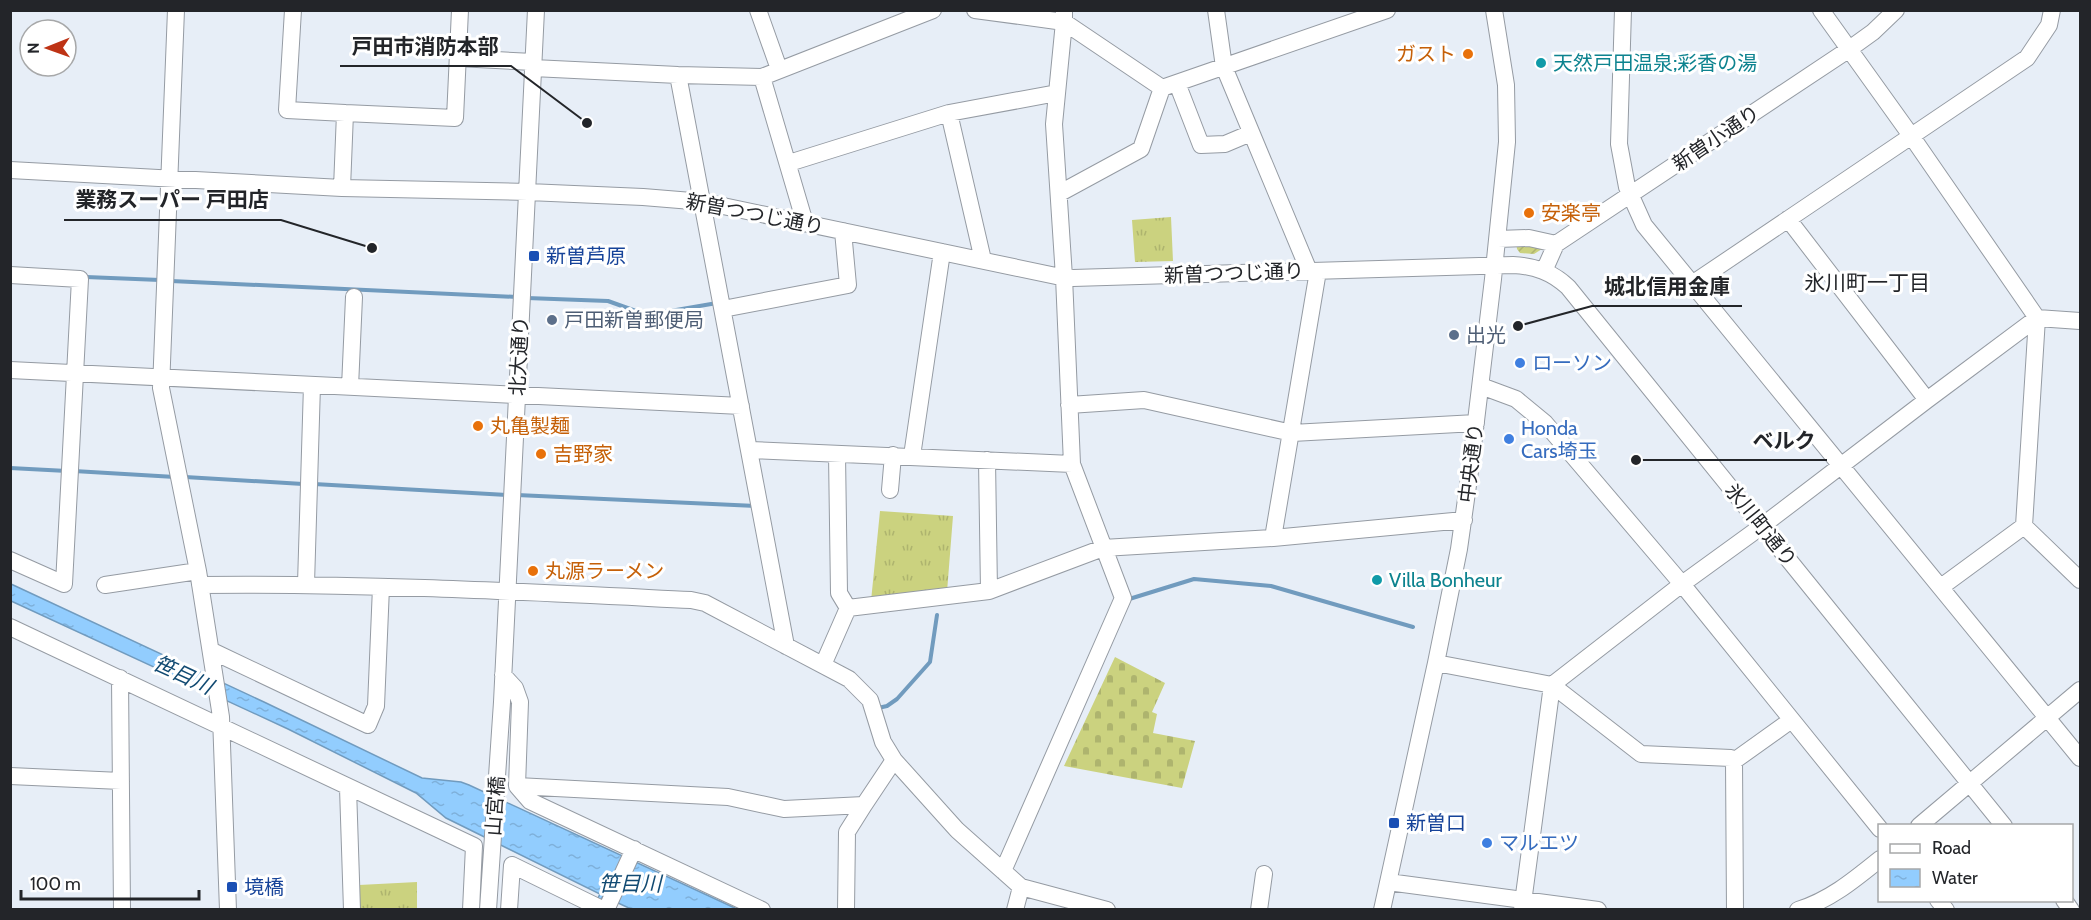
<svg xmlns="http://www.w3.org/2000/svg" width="2091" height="920" font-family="Cabin,'Noto Sans JP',sans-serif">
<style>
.grass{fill:url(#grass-tufts)}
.cemetery{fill:url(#cemetery-stones)}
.garden{fill:url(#garden-furrows)}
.water{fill:url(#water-ripples);stroke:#719bbe;stroke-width:1.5}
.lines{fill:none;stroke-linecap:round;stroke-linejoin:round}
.stream{stroke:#719bbe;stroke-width:4}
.minor-casing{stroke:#959ba3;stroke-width:18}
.minor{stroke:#fff;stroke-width:16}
.food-dot{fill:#e8710a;stroke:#fff;stroke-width:2}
.culture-dot{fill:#0f9aa8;stroke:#fff;stroke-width:2}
.transit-dot{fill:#1a4fb4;stroke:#fff;stroke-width:2}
.service-dot{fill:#5c6f8a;stroke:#fff;stroke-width:2}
.shop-dot{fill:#3f7fe0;stroke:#fff;stroke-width:2}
.labels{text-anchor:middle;stroke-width:6;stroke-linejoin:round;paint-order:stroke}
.food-label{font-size:20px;fill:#c56008;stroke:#fff;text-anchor:start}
.culture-label{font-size:20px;fill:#0d838f;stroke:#fff;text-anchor:start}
.street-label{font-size:20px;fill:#232529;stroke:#fff}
.transit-label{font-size:20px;fill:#164399;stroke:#fff;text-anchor:start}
.service-label{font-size:20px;fill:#4e5e75;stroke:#fff;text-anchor:start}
.shop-label{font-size:20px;fill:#366cbe;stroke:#fff;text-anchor:start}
.neighbourhood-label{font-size:21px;fill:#232529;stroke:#fff}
.water-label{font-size:21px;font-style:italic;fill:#114a72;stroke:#fff}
.leader{fill:none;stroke:#232529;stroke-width:2}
.callout-dot{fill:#232529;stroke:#fff;stroke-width:2}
.callout-label{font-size:21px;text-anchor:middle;font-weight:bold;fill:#232529;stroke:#fff;stroke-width:6;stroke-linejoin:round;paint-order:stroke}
</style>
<defs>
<pattern id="grass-tufts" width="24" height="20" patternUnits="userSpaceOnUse" patternTransform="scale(1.5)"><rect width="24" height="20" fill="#cbd27f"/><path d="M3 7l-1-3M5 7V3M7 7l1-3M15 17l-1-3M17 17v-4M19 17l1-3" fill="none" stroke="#aeb46e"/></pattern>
<pattern id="cemetery-stones" width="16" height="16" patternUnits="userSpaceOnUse" patternTransform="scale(1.5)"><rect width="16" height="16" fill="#cbd27f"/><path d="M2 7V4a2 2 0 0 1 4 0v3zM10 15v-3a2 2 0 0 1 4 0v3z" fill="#aeb46e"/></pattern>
<pattern id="garden-furrows" width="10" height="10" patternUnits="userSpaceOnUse" patternTransform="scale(1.5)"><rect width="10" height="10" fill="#cbd27f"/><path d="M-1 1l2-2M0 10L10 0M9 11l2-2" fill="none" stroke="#aeb46e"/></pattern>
<pattern id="water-ripples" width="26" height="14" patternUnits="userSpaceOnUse" patternTransform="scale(1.5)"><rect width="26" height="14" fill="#92cdfe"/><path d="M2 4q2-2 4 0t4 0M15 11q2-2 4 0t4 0" fill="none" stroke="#7eb0da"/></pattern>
</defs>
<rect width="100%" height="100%" fill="#e7eef7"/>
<!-- grass -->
<path class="grass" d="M1171,217L1173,261L1135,262L1132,220Z
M880,511L953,516L947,592L871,601Z
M417,882V909H359V885Z"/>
<!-- cemetery -->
<path class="cemetery" d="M1115,657L1165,683L1152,712L1157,714L1153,733L1195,741L1182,788L1064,766Z"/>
<!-- garden -->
<path class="garden" d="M1516,242L1542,249L1534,254L1520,253L1517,249Z"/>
<!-- water -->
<path class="water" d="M11,584L264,702L422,778L461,782L469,785L737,909H631L603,896L601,900L598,898L600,894L446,818L416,793L288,729L11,601Z"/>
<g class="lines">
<!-- stream -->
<path class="stream" d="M86,277L160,280
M171,281L517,297
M527,298L608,301L647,315L717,303
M10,468L67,471
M74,471L175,477
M185,477L303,484
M314,484L507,495
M517,495L756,506
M1126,600L1194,579L1271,586L1413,627
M878,708L887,706L897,699L930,662L937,615"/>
<!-- minor casing -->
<g class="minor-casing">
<path id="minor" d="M176,10L161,388L198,571L221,717L228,910
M293,10L287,110L345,113
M758,10L779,69
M975,10L1064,22V10
M1216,10L1224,67L1309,271
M1623,10L1619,144L1627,187L1644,225L2080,758
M1821,10L1912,137L2037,318L2024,526L2080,580
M458,58L533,62
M533,68L678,75L762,77L933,10
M678,75L786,646
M762,77L805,223
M1177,83L1201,145L1225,144L1251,133
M949,113L983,260
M789,163L949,113L1057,93
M10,170L342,188L528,192L643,197L704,202L1056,276L1073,278L1513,265C1535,266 1552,272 1568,287L2004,826
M342,188L345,113L455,118L460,10
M1060,193L1141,149L1162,88
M1788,219L1927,400
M1498,239L1529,238L1556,244
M1544,271L1556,244L1848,50L1873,32L1896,10
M10,275L80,279L64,584L10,560
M1692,284L2027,58L2049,25L2052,10
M723,309L848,285L843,231
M10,370L741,406
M1481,386L1516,399L1545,423L1682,584L1880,829
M350,387L354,297
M1069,405L1144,400L1292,433L1476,423
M750,450L1072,464
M837,454L839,593L848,608
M912,456L942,252
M987,460L989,591
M890,490L893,455
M1273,538L1318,271
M306,584L312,385
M105,585L198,571
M200,585C364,583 527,592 691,600L705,603L849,679L870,700L883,742L894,760L957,830L1021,887L1107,910
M1941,587L2024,526
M10,627L474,846L471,910
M212,651L368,725L376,706L381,587
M1436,663L1552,685L1641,754L1731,758L1734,761
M823,665L848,608L989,591L1103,548L1273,538L1464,520
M503,675L515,688L520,702L517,786L530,801L762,910
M120,678L122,910
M10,776L121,781
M517,786L728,797L784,809L864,805L894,760
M348,788L352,910
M1919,826L2080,690
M1003,871L1123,598L1072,464L1064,277L1054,124L1064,22L1162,88L1387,10
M1388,882L1598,910
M1938,900L1946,910
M2064,900L2071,910
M488,910L502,702L536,10
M509,910L512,865L604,910
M606,910L634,849
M846,910L847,832L864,805
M1015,910L1021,887
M1259,910L1264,874
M1382,910L1436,663L1459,549L1470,471L1493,279L1507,142L1506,85L1494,10
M1522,910L1552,685L1682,584L1762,526L1927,400L2037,318L2080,321
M1735,910L1734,761L1790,721
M1798,910C1830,900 1854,880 1880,859"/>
</g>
<!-- minor -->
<use href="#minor" class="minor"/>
</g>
<!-- markers -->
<g class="food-dot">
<circle cx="1468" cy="54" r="6"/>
<circle cx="1529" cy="213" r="6"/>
<circle cx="478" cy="426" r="6"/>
<circle cx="541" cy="454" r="6"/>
<circle cx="533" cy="571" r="6"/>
</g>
<g class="culture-dot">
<circle cx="1541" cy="63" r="6"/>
<circle cx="1377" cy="580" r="6"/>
</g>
<g class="transit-dot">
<rect x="528" y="250" width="12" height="12" rx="3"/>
<rect x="1388" y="817" width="12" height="12" rx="3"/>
<rect x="226" y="881" width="12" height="12" rx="3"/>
</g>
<g class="service-dot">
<circle cx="552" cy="320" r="6"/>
<circle cx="1454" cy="335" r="6"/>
</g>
<g class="shop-dot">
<circle cx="1520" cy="363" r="6"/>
<circle cx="1509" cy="439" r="6"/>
<circle cx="1487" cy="843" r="6"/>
</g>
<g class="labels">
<!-- food labels -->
<g class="food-label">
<text x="1456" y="61" text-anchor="end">ガスト</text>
<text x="1541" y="220">安楽亭</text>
<text x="490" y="433">丸亀製麺</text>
<text x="553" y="461">吉野家</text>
<text x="545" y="578">丸源ラーメン</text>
</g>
<!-- culture labels -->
<g class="culture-label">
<text x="1553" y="70">天然戸田温泉;彩香の湯</text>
<text x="1389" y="587">Villa Bonheur</text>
</g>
<!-- street labels -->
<g class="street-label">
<text transform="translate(1716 138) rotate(-34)" y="7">新曽小通り</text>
<text transform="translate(755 214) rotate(11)" y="7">新曽つつじ通り</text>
<text transform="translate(1234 273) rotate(-2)" y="7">新曽つつじ通り</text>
<text transform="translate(519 356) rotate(-87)" y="7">北大通り</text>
<text transform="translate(1471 463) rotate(-83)" y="7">中央通り</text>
<text transform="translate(1761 525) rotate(51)" y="7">氷川町通り</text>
<text transform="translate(495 806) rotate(-86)" y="7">山宮橋</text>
</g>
<!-- transit labels -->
<g class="transit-label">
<text x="546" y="263">新曽芦原</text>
<text x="1406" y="830">新曽口</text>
<text x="244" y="894">境橋</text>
</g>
<!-- service labels -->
<g class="service-label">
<text x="564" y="327">戸田新曽郵便局</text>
<text x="1466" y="342">出光</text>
</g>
<!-- shop labels -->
<g class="shop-label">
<text x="1532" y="370">ローソン</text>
<text x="1521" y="435">Honda<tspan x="1521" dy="23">Cars埼玉</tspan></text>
<text x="1499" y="850">マルエツ</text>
</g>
<!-- neighbourhood labels -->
<g class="neighbourhood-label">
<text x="1867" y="290">氷川町一丁目</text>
</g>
<!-- water labels -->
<g class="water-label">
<text transform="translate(183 675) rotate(25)" y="7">笹目川</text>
<text x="630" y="891">笹目川</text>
</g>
</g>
<!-- callouts -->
<path class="leader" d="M587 123L511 66H340M372 248L281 220H64M1518 326L1592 306H1742M1636 460L1740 460H1827"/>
<g class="callout-dot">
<circle cx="587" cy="123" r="6"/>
<circle cx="372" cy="248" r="6"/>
<circle cx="1518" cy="326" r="6"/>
<circle cx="1636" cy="460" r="6"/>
</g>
<g class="callout-label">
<text x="425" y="54">戸田市消防本部</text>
<text x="172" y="207">業務スーパー 戸田店</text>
<text x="1667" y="294">城北信用金庫</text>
<text x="1784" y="448">ベルク</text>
</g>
<!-- border -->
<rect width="2091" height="920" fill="none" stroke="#232529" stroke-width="24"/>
<!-- legend -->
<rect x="1878" y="824" width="195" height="78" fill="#ffffff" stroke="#a7a8a9" stroke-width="1.5"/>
<rect x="1890" y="844" width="30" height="9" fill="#ffffff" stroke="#a7a8a9" stroke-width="1.5"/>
<text x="1932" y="854" font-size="18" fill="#232529">Road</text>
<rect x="1890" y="869" width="30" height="18" fill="url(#water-ripples)" stroke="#a7a8a9" stroke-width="1.5"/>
<text x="1932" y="884" font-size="18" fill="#232529">Water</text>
<!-- north arrow -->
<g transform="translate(48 48) rotate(269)"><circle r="28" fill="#ffffff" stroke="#a7a8a9" stroke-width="1.5"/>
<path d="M0-4.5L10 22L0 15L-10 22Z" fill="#be3315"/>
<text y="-9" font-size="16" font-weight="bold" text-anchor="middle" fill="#232529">N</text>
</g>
<!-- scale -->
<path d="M21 890v9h178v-9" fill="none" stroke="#232529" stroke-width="3"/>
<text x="30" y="890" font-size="18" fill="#232529" stroke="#ffffff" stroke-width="4.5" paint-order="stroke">100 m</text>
</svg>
